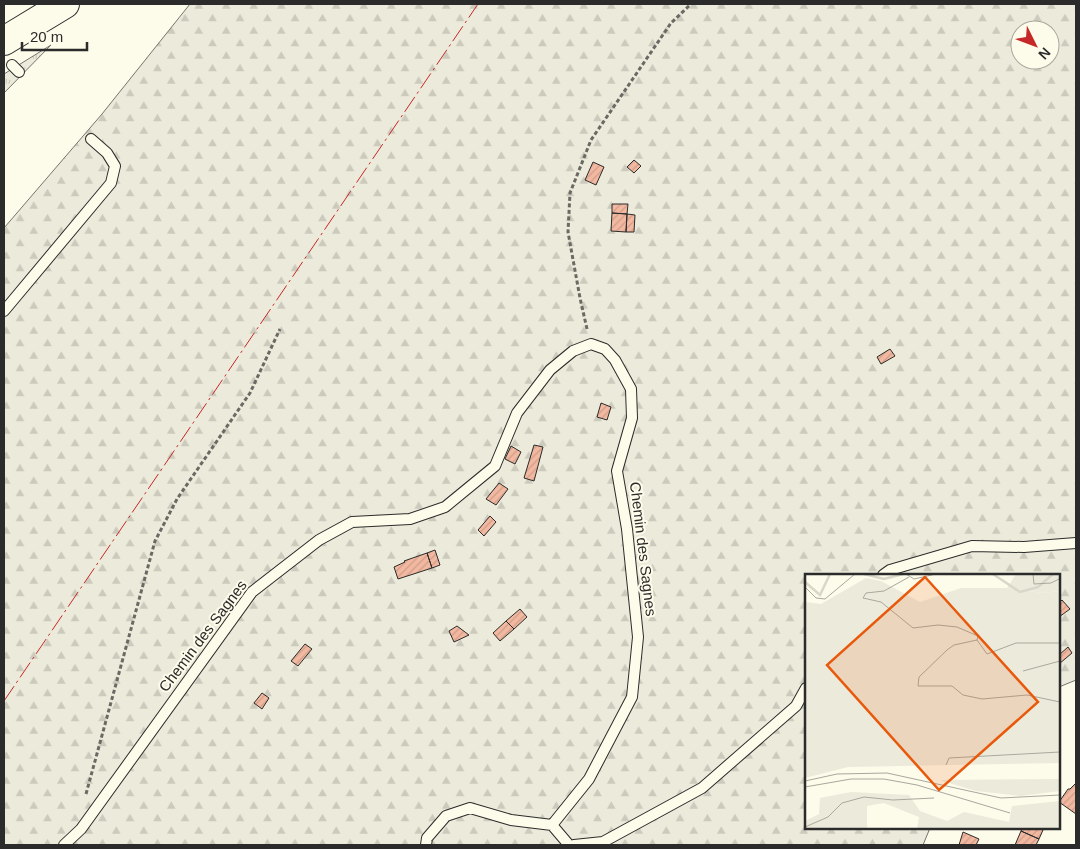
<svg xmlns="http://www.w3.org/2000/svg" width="1080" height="849" font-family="Arial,sans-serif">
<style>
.grass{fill:url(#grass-tufts);stroke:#74746e}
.forest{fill:url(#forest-firs);stroke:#74746e;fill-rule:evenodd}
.building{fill:url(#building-hatch);stroke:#2b2b2b}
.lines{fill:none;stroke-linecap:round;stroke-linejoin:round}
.lane-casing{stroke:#2b2b2b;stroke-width:12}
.highway-casing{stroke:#2b2b2b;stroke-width:30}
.path{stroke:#6a6964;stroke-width:3;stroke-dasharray:4 2.5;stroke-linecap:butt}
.lane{stroke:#fdfbea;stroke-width:10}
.highway{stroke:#fdfbea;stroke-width:28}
.power{stroke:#c62828;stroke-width:1;stroke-dasharray:18 4 2.5 4;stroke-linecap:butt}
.labels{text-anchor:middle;stroke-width:4;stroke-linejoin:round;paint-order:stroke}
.street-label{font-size:15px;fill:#2b2b2b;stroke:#fdfbea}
.inset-river{fill:none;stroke:#d8d7c9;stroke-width:2.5}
.inset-road{fill:none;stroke:#a9a89e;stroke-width:1}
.view{fill:#e8590c;fill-opacity:0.15;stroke:#e8590c;stroke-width:2.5}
.inset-edge{fill:none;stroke:#2b2b2b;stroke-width:2.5}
</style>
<defs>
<pattern id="grass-tufts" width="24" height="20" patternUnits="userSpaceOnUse" patternTransform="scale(1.25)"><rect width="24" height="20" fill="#ecebdb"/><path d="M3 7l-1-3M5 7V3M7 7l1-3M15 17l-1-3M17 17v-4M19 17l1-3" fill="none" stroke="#cbcabc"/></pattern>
<pattern id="forest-firs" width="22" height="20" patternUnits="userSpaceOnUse" patternTransform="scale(1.25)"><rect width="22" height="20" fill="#ecebdb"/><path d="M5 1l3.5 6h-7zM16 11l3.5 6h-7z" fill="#cbcabc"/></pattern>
<pattern id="building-hatch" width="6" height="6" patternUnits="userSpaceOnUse" patternTransform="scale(1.25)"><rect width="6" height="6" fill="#f2b8a0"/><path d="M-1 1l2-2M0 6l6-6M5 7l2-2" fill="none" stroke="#d09e8a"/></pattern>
</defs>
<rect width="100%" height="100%" fill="#fdfbea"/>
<!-- grass -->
<path class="grass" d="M51,45L4,93V74Z"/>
<!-- forest -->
<path class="forest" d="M190,4H1076V680L1059,687V575H806V828H930L923,845H4V228L102,114ZM1020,30H1050V60H1020Z"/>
<!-- building -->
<path class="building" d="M634,160L641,166L634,173L627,167Z
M593,162L604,167L596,185L585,180Z
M612,204H628L627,214L612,213Z
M612,213L627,214L626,232L611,231Z
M627,214L635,215L634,232H626Z
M890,349L895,356L881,364L877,357Z
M601,403L611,407L607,420L597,417Z
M534,445L543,447L534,481L524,478Z
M511,446L521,452L515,464L505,459Z
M499,483L508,489L496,505L486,499Z
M490,516L496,522L484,536L478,530Z
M435,550L440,565L432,568L427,553Z
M427,553L432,568L398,579L394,567L405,562L404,561Z
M1062,600L1070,609L1059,617V603Z
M520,609L527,617L514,629L506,621Z
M506,621L514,629L500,641L493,633Z
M457,626L469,635L454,642L449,631Z
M305,644L312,649L298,666L291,661Z
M1068,647L1072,653L1059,664V655Z
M262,693L269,698L262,709L254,703Z
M1076,783V814L1059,802L1068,789H1070Z
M1022,828H1040L1043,830L1039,839L1021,831Z
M1021,831L1039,839L1036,845H1015Z
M963,832L979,839L976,845H959Z"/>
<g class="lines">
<!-- lane casing -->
<g class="lane-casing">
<path id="lane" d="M12,65L19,72
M4,311L111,183L115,166L107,153L91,139
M883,575L890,570L972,546L1024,547L1076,543
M64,845L81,829L252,592L319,540L352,522L410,519L445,507L495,466L517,413L550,370L573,351L591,344L605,349L615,360L631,389L632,418L617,471L627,529L638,637L632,697L589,779L552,825L569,845
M426,845L427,838L446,816L470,808L511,820L552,825
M574,845L603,842L702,788L796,706L806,688"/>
</g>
<!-- highway casing -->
<g class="highway-casing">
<path id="highway" d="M4,41L65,4"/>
</g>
<!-- path -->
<path class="path" d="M587,329L580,298L568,232L570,193L591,140L671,23L691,4
M86,794L155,541L177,499L250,393L280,329"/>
<!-- lane -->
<use href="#lane" class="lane"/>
<!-- highway -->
<use href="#highway" class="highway"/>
<!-- power -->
<path class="power" d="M4,701L478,4"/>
</g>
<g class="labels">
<!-- street labels -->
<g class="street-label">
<text transform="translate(643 549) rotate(83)" y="5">Chemin des Sagnes</text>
<text transform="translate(203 636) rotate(-53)" y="5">Chemin des Sagnes</text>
</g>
</g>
<!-- overview -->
<g transform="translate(805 574)">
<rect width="255" height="255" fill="#fdfbea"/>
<path d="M211,0H255V17L238,19L202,14ZM255,205V217L216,222L171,217L134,206Z" fill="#ecebdb"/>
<path d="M61,4L76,7L115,28L156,14H202L238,19L255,17V189L43,193L0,204V28L16,30ZM46,218L104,221L115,237L142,247L159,238L204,248L207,232L255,227V255H112L114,243L79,229L62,232V255H0V247L14,240L15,224Z" fill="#ecebdb"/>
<path d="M255,244V255H140L163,252Z" fill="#ecebdb"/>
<path class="inset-river" d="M59,0L79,5L98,0M188,0L215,18L233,13L248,0M0,8L15,21L25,0"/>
<path class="inset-road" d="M101,0L109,5L131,0M228,0L229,10L246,9L254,5M104,3L79,17L61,19L58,24L76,28L108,54L133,51L152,53L173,62L172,66L149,71L142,76L114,103L113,112H147L158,121L177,125L222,121L255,128M0,13L11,24L20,25L50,0M172,66L182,80L211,69H255M218,97L255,87M141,191L144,184L255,178M0,207L32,200L82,199L196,224L255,221M0,213L46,205H79L112,211L205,239M0,253L23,243L37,229L59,223L88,226L129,224"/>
<path class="view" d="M120,3L233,128L134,216L22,91Z"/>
<rect width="255" height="255" class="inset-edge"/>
</g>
<!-- border -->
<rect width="1080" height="849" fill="none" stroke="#2b2b2b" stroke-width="10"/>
<!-- north arrow -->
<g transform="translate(1035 45) rotate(132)"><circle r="24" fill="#fdfbea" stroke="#a9a89e"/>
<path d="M0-4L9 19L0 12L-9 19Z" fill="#c62828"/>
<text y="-8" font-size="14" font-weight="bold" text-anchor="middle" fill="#2b2b2b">N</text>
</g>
<!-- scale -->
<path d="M22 42v8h65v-8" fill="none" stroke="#2b2b2b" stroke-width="2.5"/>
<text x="30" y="42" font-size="15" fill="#2b2b2b" stroke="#fdfbea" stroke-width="4" paint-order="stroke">20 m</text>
</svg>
